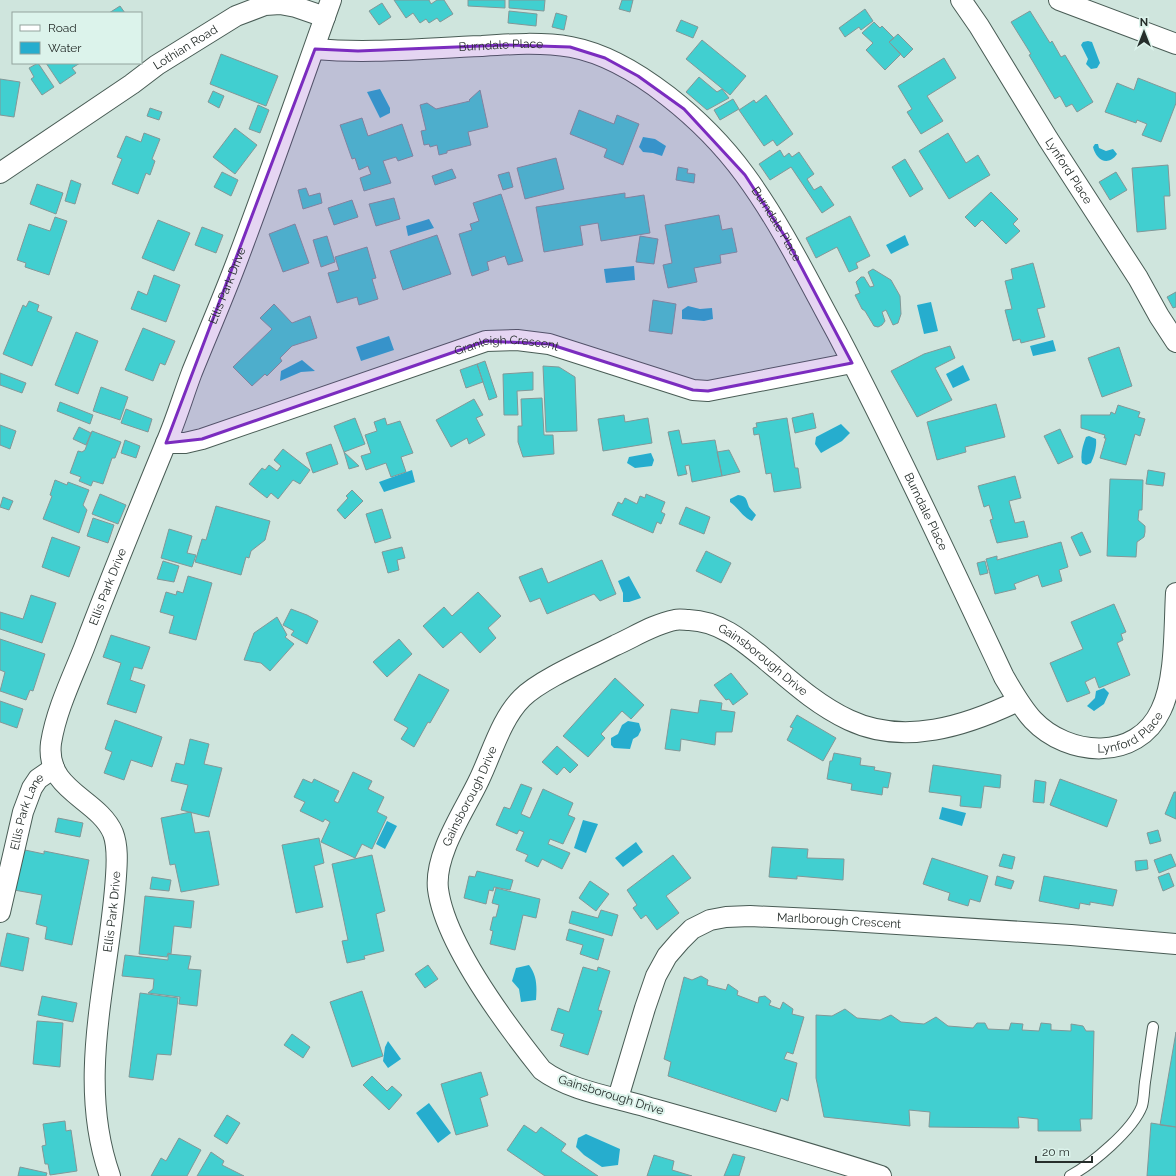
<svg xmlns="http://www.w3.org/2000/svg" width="1176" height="1176" font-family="Raleway,sans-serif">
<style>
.water{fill:#26adce}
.building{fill:#41cfd0;stroke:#829898}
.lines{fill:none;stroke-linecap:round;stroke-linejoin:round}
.service-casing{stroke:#495c55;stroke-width:12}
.minor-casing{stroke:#495c55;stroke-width:22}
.service{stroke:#fff;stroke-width:10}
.minor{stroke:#fff;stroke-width:20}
.marked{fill:#7b2cbf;fill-opacity:0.2;stroke:#7b2cbf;stroke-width:3;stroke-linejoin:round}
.labels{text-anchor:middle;stroke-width:4;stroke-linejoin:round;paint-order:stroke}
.street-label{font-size:12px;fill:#262e2b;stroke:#dcf3eb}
</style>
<rect width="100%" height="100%" fill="#cfe5dd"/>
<!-- water -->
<path class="water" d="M1088,41L1092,42L1100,63L1097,68L1091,69L1086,64L1088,59L1081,45L1083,42Z
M380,89L390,108V113L380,118L367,92Z
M643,137L655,139L666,146L662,156L653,153L643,152L639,147Z
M1095,144H1098L1099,148L1106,151L1113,149L1117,154C1108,167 1096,160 1093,147Z
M429,219L434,228L408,236L406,226Z
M905,235L909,245L891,254L886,245Z
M634,266L635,280L606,283L604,269Z
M931,302L938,331L924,334L917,305Z
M688,306L700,309L712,308L713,319L704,321L682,319V310Z
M389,336L394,350L361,361L356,347Z
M1053,340L1056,351L1033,356L1030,346Z
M302,360L315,371L301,372L280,381L281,371Z
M963,365L970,380L953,388L946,374Z
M841,424L850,433L842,441L821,453L815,444L816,437Z
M1089,436L1096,439C1097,447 1094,457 1091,463L1086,465L1082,463C1080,454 1083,445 1086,437Z
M651,453L654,460L652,466L635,468L627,463L629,457Z
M412,470L415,482L384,492L379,482Z
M738,495C747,496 746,499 749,507C751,510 754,512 756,515L752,521C741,516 739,508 730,502V499Z
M629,576L641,598L629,602H623V593L618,581Z
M1104,688L1109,693L1104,704L1094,711L1087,706L1095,698L1096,691Z
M628,721L639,723L641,730L638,736L633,739L630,749L614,748L611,745V738L618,734L622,725Z
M942,807L966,813L962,826L939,819Z
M583,820L598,824L586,853L574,848Z
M387,821L397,826L385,849L376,844Z
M636,842L643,852L623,867L615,858Z
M529,965C537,976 537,986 536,1000L521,1002L519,989L512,981L516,968Z
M388,1041L401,1059L388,1068L383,1061L385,1047Z
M429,1103L451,1133L438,1143L416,1113Z
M586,1134L620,1149L618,1165L602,1167L584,1155L576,1147L578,1138Z"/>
<!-- building -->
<path class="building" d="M394,0H429L431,4L437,0H444L453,14L440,22L437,18L429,23L426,19L420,23L413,13L406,18Z
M468,0H505V8L468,6Z
M509,0H545L544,11L509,8Z
M622,0H633L630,12L619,9Z
M382,3L391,17L379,25L369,11Z
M120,6L125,13H109Z
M865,9L873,21L861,30L859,27L845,37L839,28Z
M509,11L537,14L536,26L508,23Z
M1030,11L1050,43L1052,41L1061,57L1065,55L1093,102L1077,112L1072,104L1066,107L1060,96L1055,99L1029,55L1031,54L1011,22Z
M556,13L567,16L564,30L552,27Z
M681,20L698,27L693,38L676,31Z
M874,22L880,28L882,26L894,38L889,42L901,54L885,70L866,50L873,43L862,33Z
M898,34L913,49L904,58L889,42Z
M702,40L746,76L730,95L686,59Z
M221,54L278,76L266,106L210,84Z
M944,58L956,78L927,96L943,121L921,134L907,112L912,109L898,86Z
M38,63L54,87L42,95L31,79L34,77L29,68Z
M46,63H80L72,68L76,73L60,84Z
M699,77L717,92L722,89L729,98L707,110L686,92Z
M1138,78L1176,93V103L1161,142L1142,135L1147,124L1137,120L1136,123L1105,112L1117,83L1134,90Z
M0,79L20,82L14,117L0,115Z
M480,90L488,127L468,132L471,145L447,151V153L439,155L437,145L430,147L429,144L424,145L421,131L426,130L420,105L427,103L436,109L470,101L469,100Z
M213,91L224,96L219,108L208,102Z
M766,95L793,134L777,146L773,140L764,146L739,110L754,100L756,103Z
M733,99L739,109L720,120L714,110Z
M258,105L269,110L260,133L249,129Z
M150,108L162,112L159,120L147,116Z
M579,110L614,124L617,115L639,124L623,165L604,157L607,149L570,134Z
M362,118L368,136L402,124L413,156L398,161L396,157L383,161L391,183L364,191L360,178L371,174L368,166L359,170L355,158L352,159L340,125Z
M235,128L257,145L235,174L213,157Z
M144,133L160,139L152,159L155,161L150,175L146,173L138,194L112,184L122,159L117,157L126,136L141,142Z
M948,133L966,163L978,155L990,175L949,199L919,151Z
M780,150L784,157L789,153L792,157L799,152L814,174L807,179L814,190L821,186L834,205L822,213L791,167L770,180L759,164Z
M556,158L564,189L525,199L517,168Z
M905,159L923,189L910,197L892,167Z
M1168,165L1170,196H1164L1166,229L1137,232L1132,168Z
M678,167L688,169L687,173L695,174L694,183L676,180Z
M452,169L456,178L435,185L432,176Z
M222,172L238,180L231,196L214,187Z
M509,172L513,187L503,190L498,175Z
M1116,172L1127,190L1110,200L1099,182Z
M71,180L81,184L75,204L65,201Z
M37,184L63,193L56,214L30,204Z
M306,188L309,196L320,193L322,203L303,209L298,190Z
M991,192L1018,219L1013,224L1020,231L1006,244L982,220L975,227L965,217Z
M625,193V198L644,195L650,233L601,241L598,223L580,226L583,245L544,252L536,207Z
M501,194L523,261L508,265L505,256L487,262L489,270L472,276L459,234L472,230L470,224L479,221L473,203Z
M394,198L400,219L376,226L369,204Z
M352,200L358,217L334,225L328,208Z
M719,215L722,230L732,228L737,252L720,255L721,263L694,268L697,282L668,288L663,265L672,263L665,225Z
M850,216L870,256L856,263L858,268L849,272L837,247L816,258L806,238Z
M55,217L67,221L49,275L25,267L26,263L17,260L29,224L50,231Z
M158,220L190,233L174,271L142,258Z
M295,224L309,263L283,272L269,234Z
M202,227L223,235L216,253L195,245Z
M437,235L451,274L403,290L390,251Z
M327,236L335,262L321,267L313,240Z
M640,236L658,239L654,264L636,262Z
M367,247L376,278L372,279L378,299L359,305L357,297L337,303L328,273L339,270L335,257Z
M1033,263L1045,307L1037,309L1045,337L1021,343L1020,339L1013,341L1005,310L1012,309L1005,281L1013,279L1011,269Z
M873,269L891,280L900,296L901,314L898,323L893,325L886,310L882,312L885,321L882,325L878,327L874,326L865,311L862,309L855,295L860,293L856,282L861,277H864L870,287L874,286L868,272Z
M154,275L180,285L166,322L131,309L138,291L147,295Z
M1176,292V307L1173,308L1167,297Z
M653,300L676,304L672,334L649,331Z
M29,301L39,305L37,311L52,317L32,366L3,354L23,305L26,307Z
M274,304L292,323L310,316L317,338L292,346L280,358L282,361L267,376L265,374L252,386L233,367L272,329L260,318Z
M143,328L175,341L165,365L160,363L153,381L125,370Z
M76,332L98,341L78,394L55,385Z
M950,346L955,358L935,368L952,400L917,417L891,371L924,354Z
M1119,347L1132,386L1102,397L1088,358Z
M485,361L497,397L489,400L477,364Z
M477,364L483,382L466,388L460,370Z
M543,366L559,367L575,377L577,431L546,432Z
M533,372V390L517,391L518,415H504L503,374Z
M0,373L26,383L22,393L0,385Z
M101,387L128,397L120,420L93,411Z
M542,398L544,435H553L554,454L523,457L518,442V426H522L521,399Z
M474,399L483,415L476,418L485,435L469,444L467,438L451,447L436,420Z
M60,402L93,415L90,424L57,411Z
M996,404L1005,437L965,447L966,452L937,460L927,422Z
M1118,405L1140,412L1138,417L1145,419L1140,436L1135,434L1126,465L1100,458L1106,438H1104L1105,435L1081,428V415H1110L1111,412L1115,414Z
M126,409L152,419L148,432L121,423Z
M813,413L816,428L795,433L792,418Z
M624,415L625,422L648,418L652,443L603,451L598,419Z
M355,418L365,444L344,452L334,426Z
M385,418L387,425L400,421L413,453L401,457L406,472L391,477L386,463L366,470L361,456L371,453L365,435L377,431L374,422Z
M787,418L795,468H798L801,488L774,492L771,473L766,474L759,434L754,435L753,428L757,427L756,423Z
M0,425L16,431L10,449L0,445Z
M79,427L91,433L86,445L73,439Z
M1060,429L1073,457L1058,464L1044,436Z
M679,430L682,444L715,440L722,476L692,482L689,465L685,466L687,474L678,476L668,432Z
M92,431L121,442L115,458H112L103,484L93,481L91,486L79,481L81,477L70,473L78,451L82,452L85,450Z
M125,440L140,446L136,458L121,453Z
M331,444L338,464L313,473L306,453Z
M283,449L310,470L300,484L293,480L278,499L271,493L267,498L249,484L262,468L265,470L269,465L277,471L281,466L274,460Z
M729,450L740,472L722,476L717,452Z
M344,452L359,466L349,469Z
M1148,470L1165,473L1163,486L1146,484Z
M1015,476L1021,498L1009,501L1015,523L1024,521L1028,537L997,543L990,520L993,519L989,505L984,507L978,486Z
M1110,479L1143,480L1142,510H1139L1138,520L1145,526V532L1144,537L1137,542L1136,557L1107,556Z
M55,480L67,485L68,482L89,490L83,505L87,510L79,533L43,519L52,496L50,495Z
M352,490L363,501L345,519L337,510L348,498L346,496Z
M100,494L126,505L118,524L92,514Z
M646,494L665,502L661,512L665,514L661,524L657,522L653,533L612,515L618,502L622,504L625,498L637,504L640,496L645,498Z
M3,497L13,501L9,510L0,507Z
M216,506L270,521L265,540L251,551L249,558L246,557L241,575L195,562L202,539L206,540Z
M686,507L710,517L704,534L679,524Z
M382,509L391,538L375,543L366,514Z
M93,518L114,525L108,543L87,536Z
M169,529L192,536L187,553L196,555L192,567L161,558Z
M1082,532L1091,552L1080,556L1071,537Z
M52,537L80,547L69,577L42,567Z
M1061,542L1068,567L1059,570L1062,581L1042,587L1038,575L1014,584L1016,589L995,594L986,559L997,556V560Z
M402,547L405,558L397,560L399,570L388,573L382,552Z
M706,551L731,563L721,583L696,571Z
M602,560L616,594L600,601L594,594L547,614L540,598L530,602L519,577L542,568L548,583Z
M163,561L179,566L174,582L157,579Z
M985,561L988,573L980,575L977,563Z
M188,576L212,583L196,640L169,633L174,616L160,612L166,592L176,595L177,591L183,593Z
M478,592L501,616L488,628L496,638L480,653L461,632L443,648L423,626L444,607L452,616Z
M31,595L56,603L42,643L0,629V612L23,619Z
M1114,604L1126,632L1121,634L1123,640L1117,643L1130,675L1099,688L1095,677L1085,682L1090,693L1067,702L1050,663L1083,649L1071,622Z
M291,609L307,615L318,621L307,644L291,635L294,631L283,625Z
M277,617L287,635L285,637L294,644L270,671L261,663L244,660L254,633Z
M111,635L150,647L142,669L134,667L130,680L145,685L136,713L107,704L121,663L103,657Z
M0,639L45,654L33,691L30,690L26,700L0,691L5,672L0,670Z
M399,639L412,654L387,677L373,662Z
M731,673L748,694L733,705L729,699L726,700L714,685Z
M419,674L449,690L430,723L428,722L414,747L401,739L408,728L394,720Z
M615,678L644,705L631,719L622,711L601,734L605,738L588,757L563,736Z
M700,700L722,703L721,710L735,712L732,732H716L715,745L681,739L680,751L665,749L671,709L698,713Z
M0,701L23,709L17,728L0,722Z
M797,715L836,738L823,761L787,740L793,728L790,727Z
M115,720L162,737L152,767L131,760L124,780L104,773L112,752L105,749Z
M190,739L209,744L204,764L222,768L209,817L181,810L188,785L171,781L176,763L184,765Z
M557,746L578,765L570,773L564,767L557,775L542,762Z
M834,753L861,758L860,765L875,767L874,770L891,773L888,788L883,787L882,795L851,790L852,784L827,779L830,761H832Z
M933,765L1001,775L1000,788L984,786L981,808L960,806L961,796L929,792Z
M353,772L372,781L368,789L384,797L377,812L387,817L372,849L362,844L355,858L321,842L330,822L325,819L323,822L300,811L305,802L294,797L303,779L312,783L314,779L339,791L334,801L338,803Z
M1060,779L1117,800L1107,827L1050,805Z
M1035,780L1046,782L1044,803L1033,802Z
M521,784L532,788L521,814L530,818L543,789L573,803L568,815L575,818L563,844L550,839L548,844L570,853L562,869L542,859L538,867L525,861L528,855L516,850L524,832L519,830L517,834L496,825L504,807L510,809Z
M1174,792H1176V819L1165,814Z
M191,812L195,833L209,831L219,885L181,892L175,864L170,865L161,818Z
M58,818L83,823L80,837L55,832Z
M1158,830L1161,841L1150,844L1147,833Z
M319,838L324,863L314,866L323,907L296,913L282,845Z
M772,847L808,849L807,858L844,859L843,880L797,876V879L769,877Z
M25,850L44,854V851L89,860L72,945L45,939L47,927L36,924L42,895L14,890L19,862H22Z
M1003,854L1015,857L1012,869L999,866Z
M1171,854L1176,866L1159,873L1154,860Z
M372,855L385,911L376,914L384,951L364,956L365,959L347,963L342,941L348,940L332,864Z
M673,855L691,878L666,896L679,913L657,930L646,915L641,919L633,908L637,905L627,890Z
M932,858L988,876L980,902L970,899L968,906L948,900L950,893L923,884Z
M1147,860L1148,869L1136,871L1135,861Z
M477,871L513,880L510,890L494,887L493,891L489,890L486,904L464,898L469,876L475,877Z
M1169,873L1174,886L1163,891L1158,877Z
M997,876L1014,881L1011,889L995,885Z
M1044,876L1117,890L1113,906L1090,902V905L1080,903L1079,909L1039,901Z
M152,877L171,880L169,891L150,889Z
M590,881L609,894L596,911L579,898Z
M496,888L540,899L536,918L523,915L515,950L490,944L493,931L490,930L493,917H496L499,905L492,903Z
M145,896L194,901L191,928L174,926L171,954L168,953L167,957L139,954Z
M601,910L618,915L612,936L569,923L572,911L598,918Z
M569,929L604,939L598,960L580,954L583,945L566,940Z
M7,933L29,938L23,971L0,966Z
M168,954L191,956L188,969L201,970L197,1006L179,1004L180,997L148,993L153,989L154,979L122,976L125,955L168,960Z
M428,965L438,979L425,988L415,974Z
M583,967L597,971L598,967L610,971L598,1010L602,1011L588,1055L560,1046L564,1034L551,1030L558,1008L569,1012Z
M701,976L708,980L707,985L726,990L728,984L738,991L737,995L758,1003L759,997L765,996L771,1001L769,1005L780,1009L783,1002L793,1009L792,1014L804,1017L793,1054L787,1052L784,1059L797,1063L788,1101L781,1098L776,1112L668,1076L671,1062L664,1059L684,977L692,980Z
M362,991L383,1056L352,1067L330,1002Z
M140,993L178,998L171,1055L157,1054L153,1080L129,1077Z
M42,996L77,1003L73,1022L38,1015Z
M845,1009L857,1018L880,1020L891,1015L901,1022L924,1024L936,1017L948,1026L973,1028L977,1023H985L988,1029L1009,1030L1011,1023L1023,1024L1022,1030L1039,1031L1041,1023L1051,1024V1030L1071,1031V1024L1083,1026L1086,1031H1094L1092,1119H1080L1081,1131H1038V1119L1018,1117L1019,1128L929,1127L930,1112L909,1110L910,1126L824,1117L816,1078V1015L832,1016Z
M37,1021L63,1023L60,1067L33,1064Z
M1176,1032V1127L1160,1125Z
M292,1034L310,1047L303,1058L284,1045Z
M481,1072L488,1095L480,1098L488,1126L456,1135L441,1084Z
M372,1076L387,1091L392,1086L402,1095L389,1110L363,1085Z
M227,1115L240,1123L227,1144L214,1136Z
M65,1121L66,1131L71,1130L77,1171L50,1175L48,1164H45L42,1146L46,1145L43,1124Z
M1151,1123L1176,1127V1176H1147Z
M524,1125L536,1133L541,1127L566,1144L561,1151L598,1176H545L507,1150Z
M179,1138L201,1150L187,1176H151L161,1158L166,1161Z
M211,1152L224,1161L222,1165L244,1176H197Z
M733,1154L745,1157L739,1176H724Z
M654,1155L674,1161L672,1170L692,1176H647Z
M20,1167L47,1173L46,1176H18Z"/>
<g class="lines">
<!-- service casing -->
<g class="service-casing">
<path id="service" d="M1070,1176C1092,1164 1133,1130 1142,1106C1144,1099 1144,1089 1145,1082C1148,1063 1150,1045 1153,1027"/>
</g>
<!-- minor casing -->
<g class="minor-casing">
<g id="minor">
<path id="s1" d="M961,0L979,26L1048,139L1138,278L1159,316L1176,342"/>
<path d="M1059,0L1176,44"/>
<path id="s2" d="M315,49C370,54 426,48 482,46C511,44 542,42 571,47C635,59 707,123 745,175C781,224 808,280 837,333C896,446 950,562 1004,677C1013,692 1021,707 1033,720C1068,757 1137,762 1161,710C1176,679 1174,627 1176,593"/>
<path id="s3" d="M0,173L132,84L157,65L236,16L265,5L280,4L296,7L325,17"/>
<path id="s4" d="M166,443H185L202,439L486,341L517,340L549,344L693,390L708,391L852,363"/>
<path id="s5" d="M0,912L23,812L32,788L38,779L54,768"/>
<path id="s6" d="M618,1098L645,1008L656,976L667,956L680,941L692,929L710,920L726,917L750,916L834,920L1071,935L1176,944"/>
<path id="s7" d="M110,1176C75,1078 110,975 116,876C117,862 118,846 113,833C98,798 45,791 51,743C56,711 72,678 84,648C110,579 138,511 166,443C176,420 183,396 192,372C207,335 223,298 237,261C270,174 300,87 331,0"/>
<path id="s8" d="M881,1176C804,1151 725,1129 647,1107C614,1097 570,1091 542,1070C507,1026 445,944 438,889C434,854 465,810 479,780C492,753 501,719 522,698C541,679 591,658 616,645C634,637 654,624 675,620C679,619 685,620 689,620C720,621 743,641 766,660C792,682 817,705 849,720C904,746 966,726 1018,701"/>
</g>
</g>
<!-- service -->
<use href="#service" class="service"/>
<!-- minor -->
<use href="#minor" class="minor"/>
</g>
<!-- marked area -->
<path class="marked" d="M505,45L570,47L605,58L638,76L684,109L745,175L786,238L852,363L708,391L693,390L549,344L486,341L202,439L166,443L315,49L358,51Z"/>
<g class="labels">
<!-- street labels -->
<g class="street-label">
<text dy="4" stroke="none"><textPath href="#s2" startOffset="186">Burndale Place</textPath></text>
<text dy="4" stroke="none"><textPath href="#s3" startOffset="224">Lothian Road</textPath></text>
<text dy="4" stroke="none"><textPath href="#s1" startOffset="202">Lynford Place</textPath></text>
<text dy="4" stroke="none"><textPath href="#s2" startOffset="535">Burndale Place</textPath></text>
<text dy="4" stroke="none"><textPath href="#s7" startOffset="951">Ellis Park Drive</textPath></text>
<text dy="4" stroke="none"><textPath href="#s4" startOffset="357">Granleigh Crescent</textPath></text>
<text dy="4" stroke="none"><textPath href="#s2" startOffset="859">Burndale Place</textPath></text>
<text dy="4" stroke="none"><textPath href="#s7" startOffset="627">Ellis Park Drive</textPath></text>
<text dy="4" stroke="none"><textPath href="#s8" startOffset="1050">Gainsborough Drive</textPath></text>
<text dy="4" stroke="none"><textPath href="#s2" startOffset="1204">Lynford Place</textPath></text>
<text dy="4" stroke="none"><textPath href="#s8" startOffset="666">Gainsborough Drive</textPath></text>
<text dy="4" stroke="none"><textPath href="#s5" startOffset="104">Ellis Park Lane</textPath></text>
<text dy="4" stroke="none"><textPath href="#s7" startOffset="267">Ellis Park Drive</textPath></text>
<text dy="4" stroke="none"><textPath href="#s6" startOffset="337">Marlborough Crescent</textPath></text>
<text transform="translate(611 1095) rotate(17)" y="4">Gainsborough Drive</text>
</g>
</g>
<!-- legend -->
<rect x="12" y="12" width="130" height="52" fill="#dcf3eb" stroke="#93a49e"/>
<rect x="20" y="25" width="20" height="6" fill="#ffffff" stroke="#93a49e"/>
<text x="48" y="32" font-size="12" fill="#262e2b">Road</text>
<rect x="20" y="42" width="20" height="12" fill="#26adce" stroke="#93a49e"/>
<text x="48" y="52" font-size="12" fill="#262e2b">Water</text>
<!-- north arrow -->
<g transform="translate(1144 32)" stroke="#dcf3eb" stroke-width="3" paint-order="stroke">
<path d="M0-3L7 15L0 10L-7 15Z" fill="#262e2b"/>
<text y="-6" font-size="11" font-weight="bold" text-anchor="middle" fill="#262e2b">N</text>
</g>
<!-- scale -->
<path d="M1036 1156v6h56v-6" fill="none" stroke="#262e2b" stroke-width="2"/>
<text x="1042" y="1156" font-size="12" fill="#262e2b" stroke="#dcf3eb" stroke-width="3" paint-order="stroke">20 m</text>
</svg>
